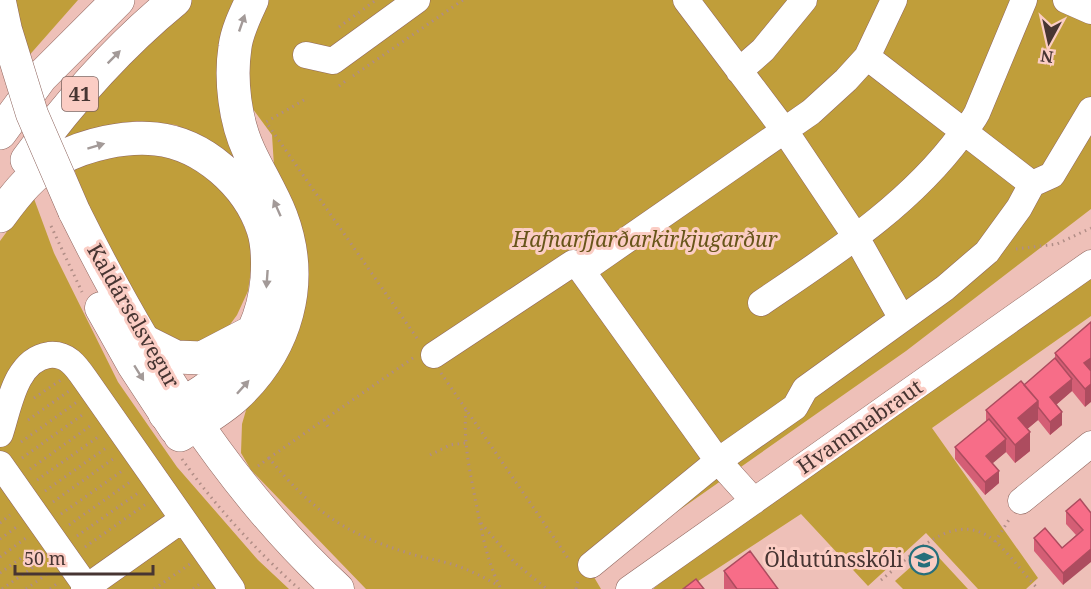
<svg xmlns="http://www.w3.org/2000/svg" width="1091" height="589" font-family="'Noto Serif',serif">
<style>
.green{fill:#c09e3a}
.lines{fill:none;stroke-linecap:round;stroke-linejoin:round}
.minor-casing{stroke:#8f665f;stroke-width:27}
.major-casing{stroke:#8f665f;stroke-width:33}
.highway-casing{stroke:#8f665f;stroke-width:34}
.path{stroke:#b08d86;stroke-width:3;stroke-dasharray:1.5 4.5;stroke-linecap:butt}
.minor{stroke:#fff;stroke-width:26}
.major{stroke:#fff;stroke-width:32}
.highway{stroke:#fff;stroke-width:33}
.major-bridge-casing{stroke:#8f665f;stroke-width:33;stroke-linecap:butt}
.major-bridge{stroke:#fff;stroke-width:32}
.wall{fill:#d45e75}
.shaded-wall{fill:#ad4c5f}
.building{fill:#f76d88;stroke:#ad4c5f;stroke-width:1.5}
.oneway{fill:#a39a98}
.labels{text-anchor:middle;stroke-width:6;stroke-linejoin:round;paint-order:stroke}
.shield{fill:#fbcdc4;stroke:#7d635e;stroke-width:1.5}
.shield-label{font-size:20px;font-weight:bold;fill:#473532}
.park-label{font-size:21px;font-style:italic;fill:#68551a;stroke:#fbcdc4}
.street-label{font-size:21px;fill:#473532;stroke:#fbcdc4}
.poi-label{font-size:21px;fill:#473532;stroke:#fbcdc4;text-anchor:end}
</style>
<rect width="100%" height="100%" fill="#eec0b8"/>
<!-- green -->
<path class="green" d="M8,0H78L26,59Z
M187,0H239L259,194L202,137L176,125L137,121L100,127L67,145L62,132Z
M262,0H1091V209L906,351L591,572L601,589H366L251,470L241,453L242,424L249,400L274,166L272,135L241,93L243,62Z
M162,147L226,184L254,250L248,291L237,315L226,330L197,349L154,338L83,199L74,168L108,152Z
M33,196L54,253L118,382L177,467L258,560L289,589H0V241Z
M1091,276V316L932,428L1038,578L1026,589H978L926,533L868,586L801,514L686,589H653L685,563Z
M931,549L968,589H903L895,581Z"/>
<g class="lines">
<!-- minor casing -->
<g class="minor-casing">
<path id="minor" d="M686,0L785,131L856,237L902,319
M1066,0L1091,11
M306,55L333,61L417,0
M867,57L1032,184
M739,71L763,50L804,0
M582,271L718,461L754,501
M761,303C833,254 909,206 961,135C967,128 973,121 977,113L1024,0
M434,355L573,263L582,271L811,112L846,80L867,57L894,0
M0,434C9,407 15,360 49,355C67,353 76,366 85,379L232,589
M0,464L88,589
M1021,501L1091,444
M591,565L718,461L795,407L805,389L945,288L987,252L1019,208L1032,184L1052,175L1091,110
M84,589L183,519
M629,589L1091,263"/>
</g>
<!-- major casing -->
<g class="major-casing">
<path id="major" d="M0,2L6,30
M74,211C142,348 225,485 338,589
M101,308L133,365L175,429"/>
</g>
<!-- highway casing -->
<g class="highway-casing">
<path id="highway" d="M0,133L41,77L118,0
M27,160C70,101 119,46 175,0
M0,216C16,194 34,171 59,159C87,144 124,136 156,139C203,144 248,184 263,229C268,244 268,263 267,279C264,314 250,346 225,373C209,390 185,402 165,414
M146,342L176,357L202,358L250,333
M180,435C198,423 220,411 236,396C287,348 306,282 281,216C272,193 259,173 249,151C235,121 230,80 235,47C237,31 245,15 252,0"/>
</g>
<!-- path -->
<path class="path" d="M339,27L376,0
M353,76L463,0
M339,86L347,80
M304,100L266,122L419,341
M51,226L82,292
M1016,249L1057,244L1091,228
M413,358L269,458C312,510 343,533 408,553C420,557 432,559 444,562C464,567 482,576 499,586
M441,373L570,561
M34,398L61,380
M466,410C463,442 470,472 476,503C482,533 487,562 501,589
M28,420L69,391
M324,420L330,430
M21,442L77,402
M430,455L450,445L466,443
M22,458L85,413
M182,459C215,506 257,551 299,589
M258,466L269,458
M30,469L93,424
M37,480L98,437
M45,491L106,448
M53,502L113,459
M61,514L122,471
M0,523L10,515
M481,523L515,563L547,589
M69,525L130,482
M77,536L138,493
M0,539L18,526
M995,542L1010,518
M85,547L146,504
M0,557L26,538
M0,573L34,549
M881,580C913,555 956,505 997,543C1012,557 1024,574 1038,589
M2,589L42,561
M26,589L50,572
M50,589L58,583
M154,589L190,564
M193,589L201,583
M576,589L578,580"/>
<!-- minor -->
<use href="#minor" class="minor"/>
<!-- major -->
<use href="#major" class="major"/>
<!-- highway -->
<use href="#highway" class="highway"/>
<!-- major-bridge casing -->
<g class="major-bridge-casing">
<path id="major-bridge" d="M6,30L32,114L74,211"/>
</g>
<!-- major-bridge -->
<use href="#major-bridge" class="major-bridge"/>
</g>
<!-- wall -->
<path class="wall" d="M1091,322L1085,407L1072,391L1056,405L1062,425L1050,435L1038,420L1027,429L1030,451L1015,463L1006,452L992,463L999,483L985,495L955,459V447L986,421V410L1024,385L1055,358V353Z
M1066,511L1091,513L1063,585L1034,551V538L1062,548L1076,535L1066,524Z
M724,571L778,589H724Z"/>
<!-- shaded-wall -->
<path class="shaded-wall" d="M1091,358V376L1084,363Z
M1072,379V391L1050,410V397Z
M1091,384V402L1085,407V389Z
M1038,401V420L1018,437V418Z
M1062,412V425L1050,435V422Z
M1030,432V451L1015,463V445Z
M1006,439V452L986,469V456Z
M999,471V483L985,495V482Z
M1091,549V562L1063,585V573Z"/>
<!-- building -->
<path class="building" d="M1091,322V358L1084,363L1091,371V384L1085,389L1055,353Z
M1055,358L1072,379L1050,397L1062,412L1050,422L1038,407V401L1024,385Z
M1021,381L1038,401L1018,418L1030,432L1015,445L986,410Z
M989,419L1006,439L986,456L999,471L985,482L955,447Z
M1080,499L1091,513V549L1063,573L1034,538L1045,528L1062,548L1083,530L1066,511Z
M750,551L778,589H737L724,571Z
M696,579L704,589H683Z"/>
<!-- one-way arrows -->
<defs><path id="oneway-solid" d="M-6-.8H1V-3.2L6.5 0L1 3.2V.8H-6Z" transform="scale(1.5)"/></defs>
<g class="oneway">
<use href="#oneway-solid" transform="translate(242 23) rotate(-71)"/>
<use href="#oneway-solid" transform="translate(114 57) rotate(-45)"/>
<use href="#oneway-solid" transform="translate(96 146) rotate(-17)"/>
<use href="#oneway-solid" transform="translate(277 208) rotate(-114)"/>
<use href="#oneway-solid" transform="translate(267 279) rotate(94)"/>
<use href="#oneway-solid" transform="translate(139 373) rotate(58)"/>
<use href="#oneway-solid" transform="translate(243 387) rotate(-48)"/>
</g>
<!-- icons -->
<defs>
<g id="school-ring" transform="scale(1.5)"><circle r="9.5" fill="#fbcdc4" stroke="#276f7b" stroke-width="1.5"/><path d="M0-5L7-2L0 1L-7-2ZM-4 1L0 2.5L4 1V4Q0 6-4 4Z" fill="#276f7b"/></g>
</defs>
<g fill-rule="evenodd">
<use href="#school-ring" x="924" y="560"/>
</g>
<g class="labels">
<!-- shield labels -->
<rect class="shield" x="62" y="77" width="36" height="34" rx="4.5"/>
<g class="shield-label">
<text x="80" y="101">41</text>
</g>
<!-- park labels -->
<g class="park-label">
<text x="645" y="247">Hafnarfjarðarkirkjugarður</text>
</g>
<!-- street labels -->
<g class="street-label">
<text transform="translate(133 316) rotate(60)" y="7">Kaldárselsvegur</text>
<text transform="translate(860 427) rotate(-35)" y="7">Hvammabraut</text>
</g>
<!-- poi labels -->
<g class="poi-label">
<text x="903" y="567">Öldutúnsskóli</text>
</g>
</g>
<!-- north arrow -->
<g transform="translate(1049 42) rotate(188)" stroke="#fbcdc4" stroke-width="4.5" paint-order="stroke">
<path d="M0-4.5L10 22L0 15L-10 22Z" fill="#473532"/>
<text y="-9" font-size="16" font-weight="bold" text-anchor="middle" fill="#473532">N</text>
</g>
<!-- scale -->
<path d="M15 565v9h138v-9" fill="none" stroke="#473532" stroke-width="3"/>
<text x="24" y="565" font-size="18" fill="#473532" stroke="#fbcdc4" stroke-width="4.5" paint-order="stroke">50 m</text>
</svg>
